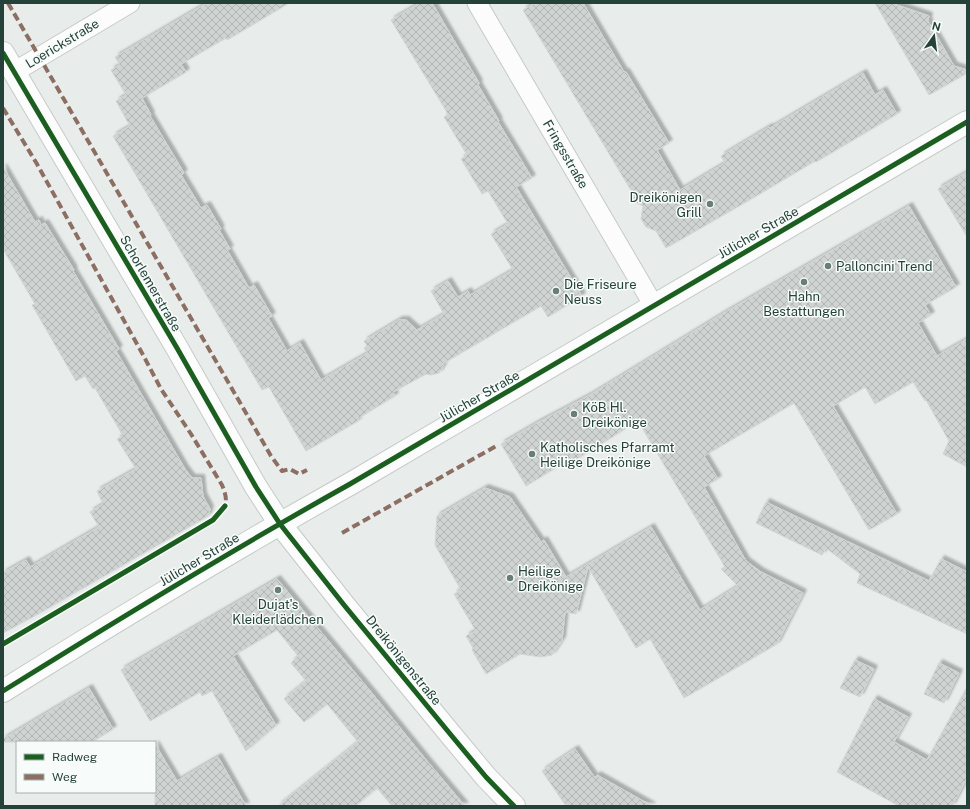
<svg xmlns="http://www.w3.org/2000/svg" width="970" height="809" font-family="'Public Sans',sans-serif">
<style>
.building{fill:url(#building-cross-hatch);stroke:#d1d6d4;filter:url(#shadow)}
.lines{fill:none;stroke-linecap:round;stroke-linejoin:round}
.minor-casing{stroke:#c5cac8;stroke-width:21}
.tertiary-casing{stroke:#c5cac8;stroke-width:24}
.secondary-casing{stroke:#c3cbc8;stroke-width:24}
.minor{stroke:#fcfcfc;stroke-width:19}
.tertiary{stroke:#fcfcfc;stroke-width:22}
.secondary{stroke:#fcfcfc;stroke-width:22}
.quiet{stroke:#8d6e63;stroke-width:4;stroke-dasharray:8 4;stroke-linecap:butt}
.cycleway-casing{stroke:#f7fbf9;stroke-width:8}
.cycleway{stroke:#1b5e20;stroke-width:5}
.poi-dot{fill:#697e78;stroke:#f7fbf9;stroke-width:1.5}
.labels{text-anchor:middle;stroke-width:3;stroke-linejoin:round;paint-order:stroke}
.street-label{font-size:13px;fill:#24423a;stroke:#f7fbf9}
.poi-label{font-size:13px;fill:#24423a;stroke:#f7fbf9;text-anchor:start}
</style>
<defs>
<pattern id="building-cross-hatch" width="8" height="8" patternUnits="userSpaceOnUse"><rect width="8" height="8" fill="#cfd4d2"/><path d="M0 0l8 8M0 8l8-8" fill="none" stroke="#b2b7b5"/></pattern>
<filter id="shadow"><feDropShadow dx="3.5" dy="-3.5" stdDeviation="1" flood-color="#0004"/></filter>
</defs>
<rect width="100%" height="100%" fill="#e8edeb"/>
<!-- building -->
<path class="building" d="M207,3H289L227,40L226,38L181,64L186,72L142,98L151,115L150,116L184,173L181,175L201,208L207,205L221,229L219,230L230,249L227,250L249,288L254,285L272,316L268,318L287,351L300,343L321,380L368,353L364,348L367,346L364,341L399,320H406L417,330L444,314L431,291L448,281L458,297L468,291L470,295L513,270L491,234L508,224L488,191L482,194L461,159L467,155L444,117L448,114L391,20L420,3H432L479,83L478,85L499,121L498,122L532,178L516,187L582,296L548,317L541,306L444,363L442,368L439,373L431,375L426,374L393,392L395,396L357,419L358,421L306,451L269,387L262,390L113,136L130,126L116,101L126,95L111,70L120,65L115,57Z
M535,3H583L624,72H626L669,143L657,150L680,190L725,163L721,156L769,127L770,128L863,73L875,95L883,90L897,114L816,162L815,161L746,202L666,248L656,231L646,227L641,219L643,206L631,200L632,192L523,10Z
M875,3H891L929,16L928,21L954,66L967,70V73L929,95Z
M3,167L35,222L39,220L41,225L45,223L74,270L73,271L119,349L116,351L185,469L192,478H201L203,496L210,509L208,516L40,613L3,633V573L26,560L30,567L99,527L90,512L103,504L97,491L136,469L117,439L123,436L95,388L93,389L85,376L76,381L32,305L35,304L3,249Z
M967,172V237L938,189Z
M909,206L956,287L925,305L931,315L918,323L937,356L967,339V467L943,454L949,441L926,400L925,401L913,382L875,404L865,387L833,406L897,514L869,530L794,403L704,456L718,479L704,487L746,561L761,572L803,593L777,644L684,698L650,639L636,648L588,567L576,614L565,612L562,640L552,655L541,657L520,654L486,674L472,650L473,648L466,636L476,631L454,594L461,590L435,545L437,516L485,488L510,497L541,542L544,540L566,577L651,527L700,610L738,586L721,569L725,567L638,421L564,467L562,464L526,486L501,444L537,423L590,395L724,313Z
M766,502L929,581L941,559L967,572V634L857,583L860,574L826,548L822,555L756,523Z
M277,579L371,692L427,761L465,806H392L377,788L355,806H278L358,742L327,704L304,722L284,699L306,681L291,663L298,656L277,630L233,656L276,725L246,751L212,691L202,696L200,692L150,721L121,670Z
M855,660L874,669L860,697L840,688Z
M939,663L959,673L944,703L924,694Z
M967,687V778L952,806H899L837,772L874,699L908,717L894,742L927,760Z
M89,688L113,729L92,742H3V739Z
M155,744L177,781L218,757L246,806H155Z
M575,749L595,778L597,775L652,806H566L542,771Z"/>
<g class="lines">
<!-- minor casing -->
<g class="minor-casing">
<path id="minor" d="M477,3L654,306
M14,72L130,3"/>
</g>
<!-- tertiary casing -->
<g class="tertiary-casing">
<path id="tertiary" d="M280,524L344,605L451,735L486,777L514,806"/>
</g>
<!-- secondary casing -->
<g class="secondary-casing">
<path id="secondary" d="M3,53L177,348L256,487L280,524
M3,691C117,620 232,550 350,484L967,122"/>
</g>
<!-- minor -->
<use href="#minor" class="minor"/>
<!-- tertiary -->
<use href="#tertiary" class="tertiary"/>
<!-- secondary -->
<use href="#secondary" class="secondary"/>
<!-- quiet -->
<path class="quiet" d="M8,3L271,456L282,471L290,469L299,474L307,470
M3,108L37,164L142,353L161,389L191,434L222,485C225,492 228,501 224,508
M342,533L498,445"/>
<!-- cycleway casing -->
<g class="cycleway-casing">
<path id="cycleway" d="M3,53L177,348L256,487L280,524L344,605L451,735L486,777L514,806
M3,644L213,520L225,506
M3,691C117,620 232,550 350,484L967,122"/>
</g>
<!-- cycleway -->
<use href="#cycleway" class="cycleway"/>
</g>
<!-- markers -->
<g class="poi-dot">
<circle cx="710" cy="204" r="4"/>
<circle cx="828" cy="266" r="4"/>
<circle cx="804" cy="282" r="4"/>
<circle cx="556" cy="291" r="4"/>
<circle cx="574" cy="414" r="4"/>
<circle cx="532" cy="454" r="4"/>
<circle cx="510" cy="578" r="4"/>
<circle cx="278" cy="590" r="4"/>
</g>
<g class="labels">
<!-- street labels -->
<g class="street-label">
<text transform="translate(62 43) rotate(-31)" y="5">Loerickstraße</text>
<text transform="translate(566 154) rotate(60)" y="5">Fringsstraße</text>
<text transform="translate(758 232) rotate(-30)" y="5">Jülicher Straße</text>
<text transform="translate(151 283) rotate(60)" y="5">Schorlemerstraße</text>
<text transform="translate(479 396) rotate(-30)" y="5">Jülicher Straße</text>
<text transform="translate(199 559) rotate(-31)" y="5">Jülicher Straße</text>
<text transform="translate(404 660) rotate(51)" y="5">Dreikönigenstraße</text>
</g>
<!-- poi labels -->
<g class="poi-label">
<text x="702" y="202" text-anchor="end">Dreikönigen<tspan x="702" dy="15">Grill</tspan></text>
<text x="836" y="271">Palloncini Trend</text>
<text x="564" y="289">Die Friseure<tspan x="564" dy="15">Neuss</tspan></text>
<text x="804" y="301" text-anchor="middle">Hahn<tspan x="804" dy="15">Bestattungen</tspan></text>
<text x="582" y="412">KöB Hl.<tspan x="582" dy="15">Dreikönige</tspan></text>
<text x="540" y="452">Katholisches Pfarramt<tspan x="540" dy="15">Heilige Dreikönige</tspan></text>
<text x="518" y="576">Heilige<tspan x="518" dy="15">Dreikönige</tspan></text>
<text x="278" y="609" text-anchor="middle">Dujat's<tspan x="278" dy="15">Kleiderlädchen</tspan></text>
</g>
</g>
<!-- border -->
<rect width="970" height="809" fill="none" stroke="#24423a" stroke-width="8"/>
<!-- legend -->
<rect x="16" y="741" width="140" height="52" fill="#f7fbf9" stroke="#a3b1ad"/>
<rect x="24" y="754" width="20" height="6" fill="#1b5e20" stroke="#a3b1ad"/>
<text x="52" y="761" font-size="12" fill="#24423a">Radweg</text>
<rect x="24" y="774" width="20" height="6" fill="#8d6e63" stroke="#a3b1ad"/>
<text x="52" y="781" font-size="12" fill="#24423a">Weg</text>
<!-- north arrow -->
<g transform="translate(934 36) rotate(14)" stroke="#f7fbf9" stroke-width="3" paint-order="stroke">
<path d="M0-3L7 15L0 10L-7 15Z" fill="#24423a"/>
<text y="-6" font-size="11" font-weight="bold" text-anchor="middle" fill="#24423a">N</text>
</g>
</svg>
